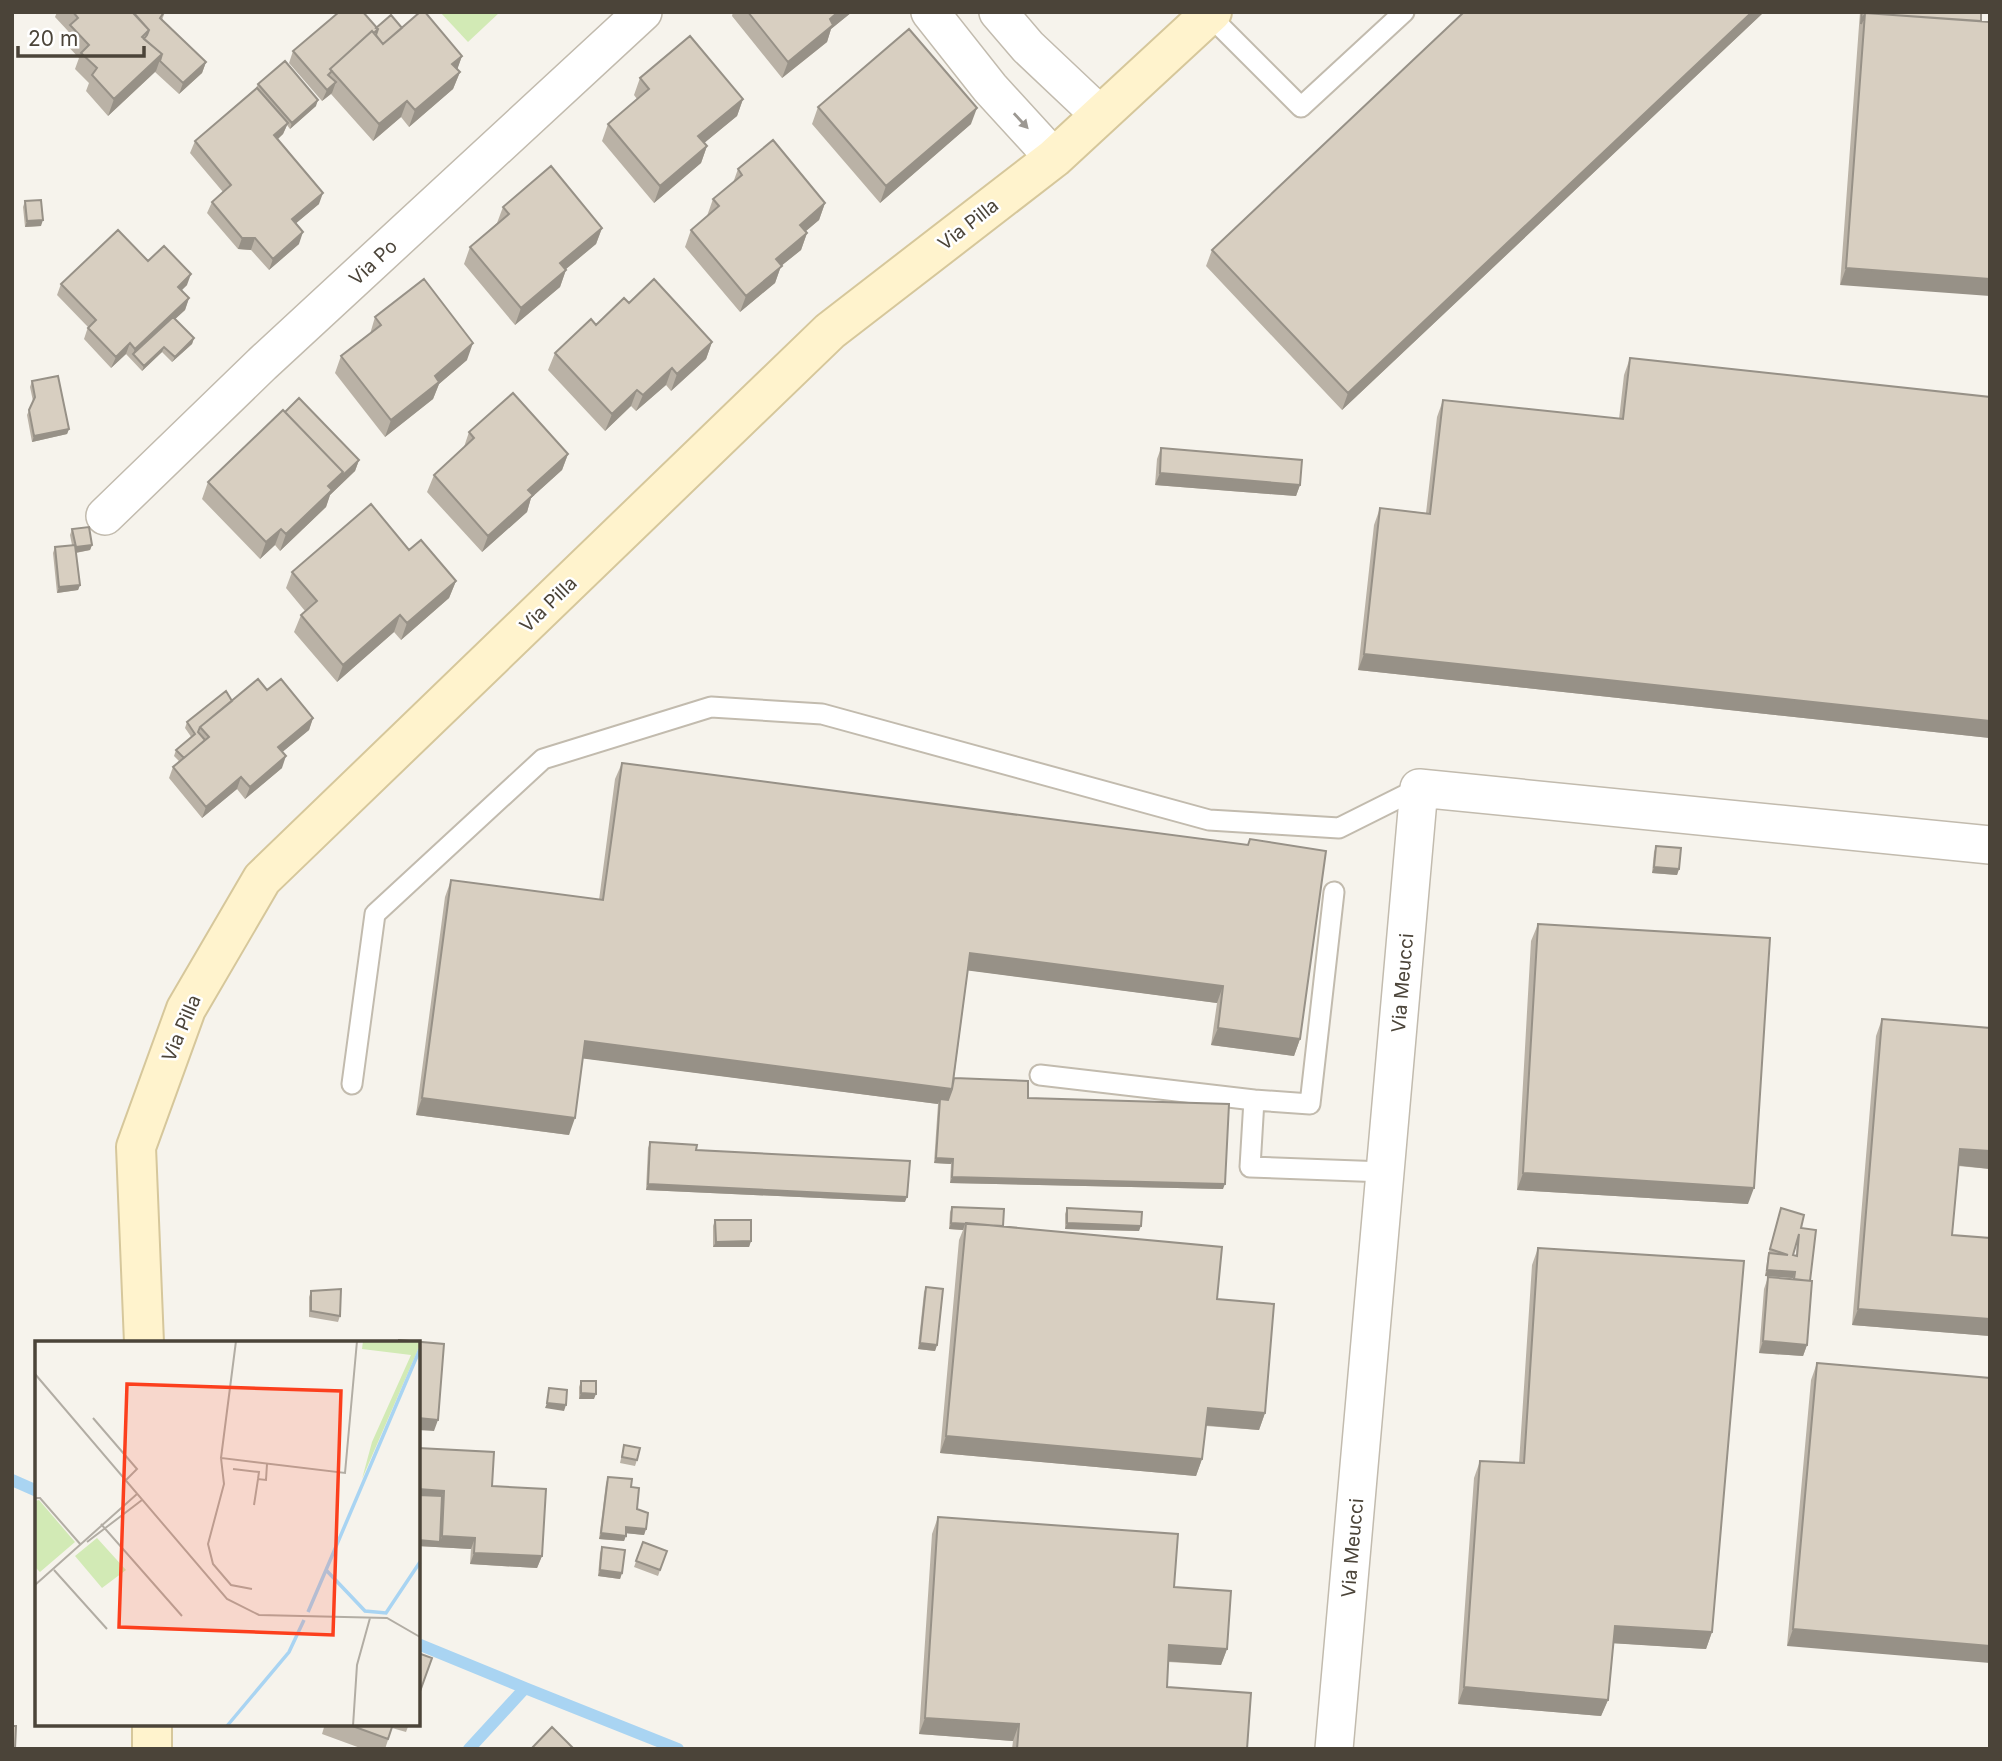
<svg xmlns="http://www.w3.org/2000/svg" width="2002" height="1761" font-family="Inter,sans-serif">
<style>
.green{fill:#d2eab5}
.lines{fill:none;stroke-linecap:round;stroke-linejoin:round}
.stream{stroke:#a9d4f2;stroke-width:12}
.service-casing{stroke:#c2bbae;stroke-width:23}
.minor-casing{stroke:#c2bbae;stroke-width:40}
.secondary-casing{stroke:#d6c79b;stroke-width:42}
.service{stroke:#fff;stroke-width:19}
.minor{stroke:#fff;stroke-width:37}
.secondary{stroke:#fff3cd;stroke-width:38}
.wall{fill:#bab2a6;fill-rule:evenodd}
.shaded-wall{fill:#979187}
.building{fill:#d8cfc1;stroke:#979187;stroke-width:2;fill-rule:evenodd}
.oneway{fill:#9c9892}
.labels{text-anchor:middle;stroke-width:5;stroke-linejoin:round;paint-order:stroke}
.street-label{font-size:19px;fill:#4b4439;stroke:#fff}
.inset-river{fill:none;stroke:#a9d4f2;stroke-width:3.5}
.inset-road{fill:none;stroke:#b2ada4;stroke-width:2}
.view{fill:#fc3f1d;fill-opacity:0.15;stroke:#fc3f1d;stroke-width:3.5}
.inset-edge{fill:none;stroke:#4b4439;stroke-width:3.5}
</style>
<rect width="100%" height="100%" fill="#f6f3ec"/>
<!-- green -->
<path class="green" d="M440,12H500L468,42Z"/>
<g class="lines">
<!-- stream -->
<path class="stream" d="M12,1480L37,1491
M418,1644L525,1688L469,1749
M525,1688L678,1749"/>
<!-- service casing -->
<g class="service-casing">
<path id="service" d="M1209,15L1301,107L1404,12
M1040,1075L1254,1100L1250,1167L1385,1172
M352,1084L375,914L543,759L711,707L822,714L1209,820L1339,828L1419,788
M1254,1100L1310,1104L1334,892"/>
</g>
<!-- minor casing -->
<g class="minor-casing">
<path id="minor" d="M930,12L990,88L1054,158
M998,12L1028,47L1100,115
M105,516L262,364L643,12
M1334,1749L1419,788L1990,845"/>
</g>
<!-- secondary casing -->
<g class="secondary-casing">
<path id="secondary" d="M144,1343L136,1147L186,1009L262,879L830,331L1054,158L1212,12
M152,1724V1749"/>
</g>
<!-- service -->
<use href="#service" class="service"/>
<!-- minor -->
<use href="#minor" class="minor"/>
<!-- secondary -->
<use href="#secondary" class="secondary"/>
</g>
<!-- wall -->
<path class="wall" d="M57,12H165L162,20L206,62L202,73L179,94L155,72L108,116L86,91L89,83L75,69L79,58L64,42L68,31L55,17Z
M733,12H852L831,29L827,42L782,78L732,16Z
M1764,12L1342,410L1206,266L1212,250Z
M1860,12H1981V21L1840,285Z
M376,28H402L462,56L457,69L460,72L453,89L409,127L401,117L373,141L331,94L322,101L289,63L293,51Z
M640,78L743,99L737,116L704,143L707,146L701,163L654,203L602,141L608,124L637,99L634,95Z
M258,84L316,106L290,129L287,125L283,134L278,139L319,204L296,223L299,244L269,270L251,250L238,249L207,213L212,202L223,192L190,153L195,141L256,88Z
M818,107L971,124L880,203L812,124Z
M738,169L825,203L819,220L806,231L807,233L801,250L781,266L775,283L740,312L685,247L691,230L707,216L713,199L733,183Z
M25,201L41,226L25,227L23,207Z
M503,207L602,228L596,244L566,269L560,287L515,325L464,264L470,247L497,223Z
M148,261L187,285L181,290L189,298L185,310L175,319L194,338L192,344L172,362L162,352L142,371L126,354L111,368L84,339L88,327L57,295L61,284Z
M629,303L712,342L706,359L671,391L666,385L636,411L631,406L605,431L548,370L555,353Z
M375,317L467,360L439,384L433,399L385,437L335,373L341,356L370,334Z
M1630,358L1990,397V738L1358,670L1374,525L1380,508L1426,513L1437,417L1443,400L1619,419L1624,375Z
M32,381L69,429L67,434L32,442L27,415L33,401L30,387Z
M469,432L568,454L562,470L531,498L527,512L482,552L427,492L434,475L464,447Z
M1161,448L1300,485L1296,496L1155,485L1157,459Z
M359,460L355,471L330,495L326,507L280,551L275,545L260,559L202,499L208,482Z
M72,529L92,545L90,550L76,553L80,585L78,590L57,593L53,553L55,547L72,545L70,535Z
M409,550L456,581L449,598L401,640L394,632L337,682L294,632L301,615L305,611L286,588L292,572Z
M267,690L313,718L309,730L282,752V768L245,799L237,789L202,818L169,778L173,767L179,761L174,756L176,750L192,738L185,728L187,722L232,700Z
M622,763L1248,845L1250,839L1300,1039L1294,1056L1211,1045L1217,1003L968,970L954,1078L1028,1098L1223,1189L950,1183L951,1164L934,1163L938,1104L583,1058L569,1135L416,1115L445,897L451,880L599,900L615,779Z
M1656,846L1679,869L1677,875L1652,873L1654,852Z
M1538,924L1748,1204L1517,1190L1531,941Z
M1882,1019L1990,1169L1958,1166L1952,1235L1990,1238V1336L1852,1325L1876,1036Z
M650,1142L696,1150L905,1202L646,1190L648,1148Z
M952,1207L1002,1227L1217,1299L1265,1413L1259,1430L1206,1426L1202,1459L1196,1476L940,1453L959,1240L963,1230L949,1229L950,1212Z
M1067,1208L1139,1231L1065,1229V1214Z
M1779,1214L1801,1228L1810,1281L1807,1345L1803,1356L1759,1353L1764,1289L1768,1277L1793,1279V1278L1765,1276L1768,1255ZM1797,1242L1796,1256L1793,1255Z
M715,1220L751,1241L749,1247H713V1226Z
M1538,1248L1712,1632L1706,1649L1613,1643L1608,1700L1601,1716L1458,1704L1474,1478L1480,1461L1519,1463L1532,1265Z
M926,1287L937,1345L935,1351L918,1349L924,1292Z
M311,1291L340,1316L338,1322L309,1317V1297Z
M1817,1363L1990,1378L1787,1646L1811,1380Z
M581,1381L594,1399H579V1387Z
M624,1445L637,1460L635,1466L620,1463Z
M418,1448L492,1486L542,1556L537,1568L470,1564L471,1549L418,1546Z
M608,1477L631,1487L637,1509L646,1529L644,1535L626,1533L624,1541L599,1539L606,1483Z
M938,1517L1174,1587L1227,1649L1221,1665L1168,1662L1167,1687L1247,1749H1012L1013,1741L919,1734L932,1534Z
M643,1542L667,1551L658,1576L634,1567Z
M602,1547L622,1573L620,1579L598,1576L600,1553Z
M325,1724H409L406,1732L392,1728L385,1749H363L322,1734Z"/>
<!-- shaded-wall -->
<path class="shaded-wall" d="M838,12H852L831,29L827,42L782,78L788,62L830,19Z
M1752,12H1764L1342,410L1348,393Z
M162,54L156,71L108,116L114,99Z
M462,56L456,73L452,64Z
M206,62L202,73L179,94L183,83Z
M460,72L453,89L409,127L415,110Z
M336,82L332,93L322,101L327,90Z
M743,99L737,116L692,153L698,136Z
M318,100L316,106L290,129L292,123Z
M407,101L401,117L373,141L379,124Z
M977,108L971,124L880,203L886,186Z
M288,123L283,134L270,146L274,135Z
M707,146L701,163L654,203L660,186Z
M323,193L319,204L288,230L292,219Z
M825,203L819,220L794,241L800,225Z
M43,220L41,226L25,227L27,221Z
M602,228L596,244L554,279L560,263Z
M303,232L299,244L269,270L273,259Z
M807,233L801,250L781,266L775,283L740,312L746,296L776,259Z
M242,238H255L251,250L238,249Z
M1846,268L1990,279V296L1840,285Z
M566,270L560,287L515,325L521,308Z
M191,274L187,285L174,298L178,287Z
M189,298L185,310L135,356L133,354L135,349Z
M194,338L192,344L172,362L175,357Z
M712,342L706,359L671,391L677,374Z
M130,343L126,354L111,368L116,357Z
M473,343L467,360L439,384L433,399L385,437L391,420L435,376Z
M164,347L162,352L142,371L144,366Z
M672,368L666,385L636,411L643,395Z
M637,390L631,406L605,431L612,414Z
M69,429L67,434L32,442L34,436Z
M568,454L562,470L531,498L527,512L482,552L488,536L528,490Z
M359,460L355,471L330,495L326,507L280,551L286,534L328,486L343,472Z
M1160,473L1300,485L1296,496L1155,485Z
M281,529L275,545L260,559L266,542Z
M92,545L90,550L74,553L76,547Z
M456,581L449,598L401,640L407,623Z
M80,585L78,590L57,593L59,587Z
M400,615L394,632L337,682L343,665Z
M1364,654L1990,721V738L1358,670Z
M313,718L309,730L274,759L278,747Z
M286,756L282,768L245,799L250,787Z
M241,777L237,789L202,818L206,807Z
M1654,867L1679,869L1677,875L1652,873Z
M970,953L1223,986L1217,1003L964,970Z
M1218,1028L1300,1039L1294,1056L1211,1045Z
M585,1041L952,1089L946,1106L940,1099L938,1104L579,1058Z
M422,1098L575,1118L569,1135L416,1115Z
M1960,1149L1990,1151V1169L1954,1165Z
M936,1158L953,1159L951,1164L934,1163Z
M1523,1173L1754,1188L1748,1204L1517,1190Z
M952,1177L1225,1184L1223,1189L950,1183Z
M648,1184L907,1197L905,1202L646,1190Z
M951,1223L965,1224L963,1230L949,1229Z
M1067,1223L1141,1226L1139,1231L1065,1229Z
M751,1241L749,1247H713L716,1242Z
M1767,1270L1795,1272L1793,1278L1765,1276Z
M1858,1309L1990,1319V1336L1852,1325Z
M1763,1341L1807,1345L1803,1356L1759,1353Z
M920,1343L937,1345L935,1351L918,1349Z
M581,1393L596,1394L594,1399H579Z
M547,1403L566,1405L564,1411L545,1408Z
M1208,1408L1265,1413L1259,1430L1202,1425Z
M418,1418L438,1420L434,1431L418,1430Z
M946,1436L1202,1459L1196,1476L940,1453Z
M418,1489L444,1491L440,1502L418,1501Z
M626,1527L646,1529L644,1535L624,1533Z
M601,1533L626,1536L624,1541L599,1539Z
M442,1536L475,1538L471,1549L418,1546V1540L440,1542Z
M474,1553L542,1556L537,1568L470,1564Z
M600,1570L622,1573L620,1579L598,1576Z
M1615,1626L1712,1632L1706,1649L1609,1643Z
M1793,1629L1990,1646V1663L1787,1646Z
M1169,1645L1227,1649L1221,1665L1163,1661Z
M1464,1687L1608,1700L1601,1716L1458,1704Z
M925,1718L1019,1724L1013,1741L919,1734Z
M186,1724H196V1727H185Z"/>
<!-- building -->
<path class="building" d="M73,12H133L149,30L142,37L162,54L114,99L92,75L97,68L81,53L89,45L70,25L78,18Z
M136,12H164L160,18L206,62L183,83L160,61L162,54L144,39L147,35L149,30L134,14Z
M339,12H363L378,29L374,33L372,31L330,69L332,71L328,75L336,82L327,90L293,51Z
M420,12H425L462,56L452,64L460,72L415,110L407,101L379,124L330,69L372,31L383,44Z
M748,12H838L830,19L833,25L788,62Z
M1464,12H1752L1348,393L1212,250Z
M1862,12H1981V21L1865,13L1861,24Z
M1865,13L1990,22V279L1846,268Z
M391,15L402,28L383,44L376,35L378,29L376,28Z
M909,29L977,108L886,186L818,107Z
M690,36L743,99L698,136L707,146L660,186L608,124L649,89L640,78Z
M285,61L318,100L292,123L258,84Z
M257,88L288,123L274,135L323,193L292,219L303,232L273,259L255,238H242L212,202L231,185L195,141Z
M773,140L825,203L800,225L807,233L776,259L782,266L746,296L691,230L719,206L713,199L742,175L738,169Z
M551,166L602,228L560,263L566,270L521,308L470,247L509,214L503,207Z
M41,200L43,220L27,221L25,201Z
M118,230L148,261L164,246L191,274L178,287L189,298L135,349L130,343L116,357L88,328L96,320L61,284Z
M424,279L473,343L435,376L439,382L391,420L341,356L381,325L375,317Z
M654,279L712,342L677,374L672,368L643,395L637,390L612,414L555,353L591,319L596,325L624,298L629,303Z
M173,317L194,338L175,357L164,347L144,366L133,354Z
M1630,358L1990,397V721L1364,654L1380,508L1430,514L1443,400L1623,419Z
M58,376L69,429L34,436L29,410L35,397L32,381Z
M513,393L568,454L528,490L533,495L488,536L434,475L474,438L469,432Z
M299,398L359,460L341,477L343,472L285,412Z
M283,410L343,472L328,486L332,490L286,534L281,529L266,542L208,482Z
M1161,448L1302,460L1300,485L1160,473Z
M371,504L409,550L421,540L456,581L407,623L400,615L343,665L301,615L317,601L292,572Z
M89,527L92,545L76,547L72,529Z
M75,545L80,585L59,587L55,547Z
M258,679L267,690L281,679L313,718L278,747L286,756L250,787L241,777L206,807L173,767L209,737L200,727Z
M226,691L232,701L200,727L198,732L205,740L184,758L176,750L195,734L187,722Z
M622,763L1248,845L1250,839L1326,851L1300,1039L1218,1028L1223,986L970,953L952,1089L585,1041L575,1118L422,1098L451,880L603,900Z
M1656,846L1681,848L1679,869L1654,867Z
M1538,924L1770,938L1754,1188L1523,1173Z
M1882,1019L1990,1028V1151L1960,1149L1952,1235L1990,1238V1319L1858,1309Z
M954,1078L1028,1081V1098L1229,1104L1225,1184L952,1177L953,1159L936,1158L940,1099L948,1100L952,1089Z
M650,1142L697,1145L696,1150L910,1161L907,1197L648,1184Z
M952,1207L1004,1209L1003,1226L951,1223Z
M1067,1208L1142,1212L1141,1226L1067,1223Z
M1781,1208L1804,1215L1801,1228L1816,1230L1810,1281L1794,1279L1795,1272L1767,1270L1769,1253L1788,1255L1770,1249ZM1799,1234L1797,1256L1793,1255Z
M715,1220H751V1241L716,1242Z
M966,1223L1222,1247L1217,1299L1274,1304L1265,1413L1208,1408L1202,1459L946,1436Z
M1538,1248L1744,1261L1712,1632L1615,1626L1608,1700L1464,1687L1480,1461L1524,1463Z
M1768,1277L1812,1281L1807,1345L1763,1341Z
M926,1287L943,1289L937,1345L920,1343Z
M341,1289L340,1316L311,1311V1291Z
M399,1340L444,1344L438,1420L418,1418V1343H399Z
M1817,1363L1990,1378V1646L1793,1629Z
M581,1381H596V1394L581,1393Z
M549,1388L567,1390L566,1405L547,1403Z
M624,1445L640,1448L637,1460L622,1457Z
M418,1448L494,1452L492,1486L546,1489L542,1556L474,1553L475,1538L442,1536L444,1491L418,1489Z
M608,1477L632,1479L631,1487L639,1488L637,1509L648,1513L646,1529L626,1527V1536L601,1533Z
M418,1495L442,1496L440,1542L418,1540Z
M938,1517L1178,1534L1174,1587L1231,1591L1227,1649L1169,1645L1167,1687L1251,1693L1247,1749H1017L1019,1724L925,1718Z
M643,1542L667,1551L660,1570L636,1561Z
M602,1547L625,1550L622,1573L600,1570Z
M418,1653L432,1658L418,1697Z
M347,1724H393L388,1739Z
M12,1726H16L15,1749H12Z
M552,1727L574,1749H531Z"/>
<!-- one-way arrows -->
<defs><path id="oneway-solid" d="M-6-.8H1V-3.2L6.5 0L1 3.2V.8H-6Z" transform="scale(1.75)"/></defs>
<use class="oneway" href="#oneway-solid" transform="translate(1021 121) rotate(47)"/>
<g class="labels">
<!-- street labels -->
<g class="street-label">
<text transform="translate(968 224) rotate(-38)" y="7">Via Pilla</text>
<text transform="translate(373 262) rotate(-43)" y="7">Via Po</text>
<text transform="translate(548 604) rotate(-44)" y="7">Via Pilla</text>
<text transform="translate(1402 983) rotate(-85)" y="7">Via Meucci</text>
<text transform="translate(181 1028) rotate(-67)" y="7">Via Pilla</text>
<text transform="translate(1352 1548) rotate(-85)" y="7">Via Meucci</text>
</g>
</g>
<!-- overview -->
<g transform="translate(35 1341)">
<rect width="385" height="385" fill="#f6f3ec"/>
<path d="M328,0H385V4L327,138L337,101L376,14L327,8ZM4,159L40,201L5,231L0,226V160ZM62,197L91,229L67,247L40,215Z" fill="#d2eab5"/>
<path class="inset-river" d="M291,229L385,8M273,271L291,229L330,270L351,272L385,221M192,385L254,311L269,279"/>
<path class="inset-road" d="M201,0L186,117L310,132L322,0M0,33L192,258L224,274L352,277L385,296M58,77L102,128L91,139M186,117L189,143L173,203L178,223L196,244L217,248M198,128L224,131L223,138M0,157H5L46,204M219,164L223,138L231,139L232,123M66,183L147,275M52,201L107,159M19,229L72,288M0,244L102,153M318,385L322,324L335,277"/>
<path class="view" d="M92,43L306,50L298,294L84,286Z"/>
<rect width="385" height="385" class="inset-edge"/>
</g>
<!-- border -->
<rect width="2002" height="1761" fill="none" stroke="#4b4439" stroke-width="28"/>
<!-- scale -->
<path d="M18 46v10h126v-10" fill="none" stroke="#4b4439" stroke-width="3.5"/>
<text x="28" y="46" font-size="21" fill="#4b4439" stroke="#ffffff" stroke-width="5" paint-order="stroke">20 m</text>
</svg>
